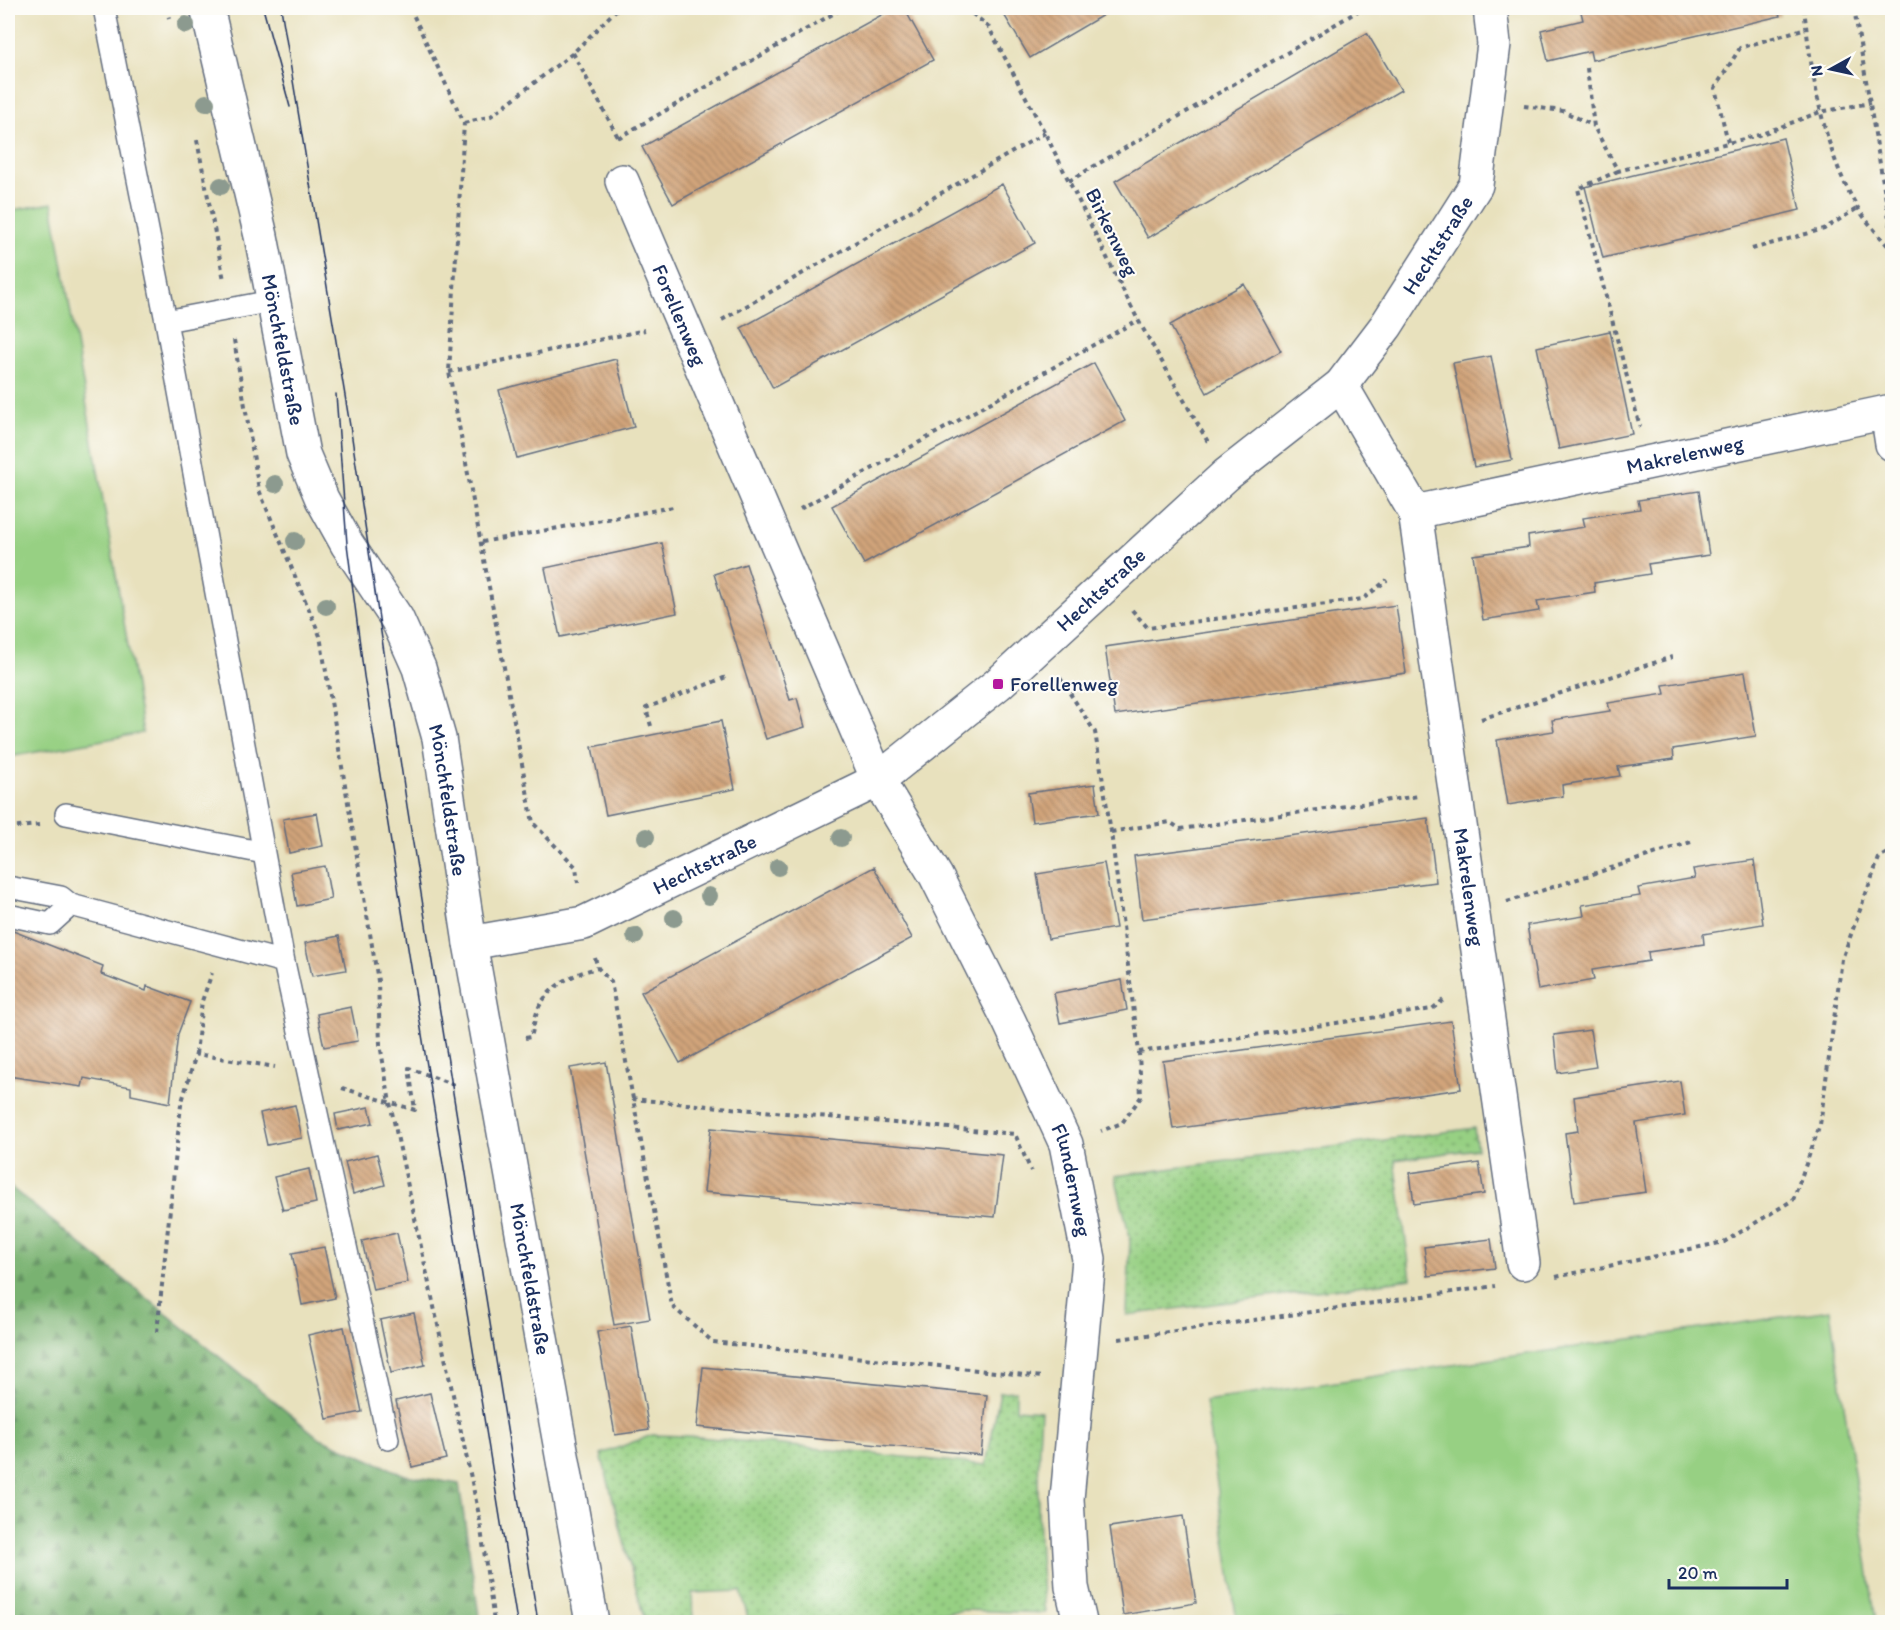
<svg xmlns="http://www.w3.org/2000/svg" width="1900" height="1630" font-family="Itim,sans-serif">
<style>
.grass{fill:url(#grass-dots);stroke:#598070;stroke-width:1.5}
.forest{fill:url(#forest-firs);stroke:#4a7068;stroke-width:1.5}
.garden{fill:#97d083;stroke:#598070;stroke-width:1.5}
.building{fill:url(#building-back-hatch)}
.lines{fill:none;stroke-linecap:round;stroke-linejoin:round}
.service-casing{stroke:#636d7f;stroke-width:24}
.minor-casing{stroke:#636d7f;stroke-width:36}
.secondary-casing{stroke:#636d7f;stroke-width:36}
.path{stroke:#636d7f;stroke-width:4;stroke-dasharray:4.5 4.5;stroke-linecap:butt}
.service{stroke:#fff;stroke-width:21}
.minor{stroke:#fff;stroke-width:33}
.secondary{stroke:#fff;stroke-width:33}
.tram{stroke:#1b2f5e;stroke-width:1.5}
.tree{fill:#8c9a8f}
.poi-dot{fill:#b5179e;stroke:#fdfcf7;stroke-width:2}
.labels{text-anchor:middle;stroke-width:4.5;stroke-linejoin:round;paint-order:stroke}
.street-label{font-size:21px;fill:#1b2f5e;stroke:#fdfcf7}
.poi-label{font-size:21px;fill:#1b2f5e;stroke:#fdfcf7;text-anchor:start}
</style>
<defs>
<pattern id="grass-dots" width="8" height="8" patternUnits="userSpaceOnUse" patternTransform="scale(1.5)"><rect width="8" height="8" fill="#97d083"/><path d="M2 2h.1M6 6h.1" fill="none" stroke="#7aa96e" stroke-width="1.8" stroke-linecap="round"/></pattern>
<pattern id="forest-firs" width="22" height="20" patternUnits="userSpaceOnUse" patternTransform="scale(1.5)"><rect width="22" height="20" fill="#79b271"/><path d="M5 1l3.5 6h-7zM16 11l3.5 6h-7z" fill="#629160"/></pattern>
<pattern id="building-back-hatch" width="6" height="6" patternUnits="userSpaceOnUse" patternTransform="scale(1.5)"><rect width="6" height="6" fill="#d1a47a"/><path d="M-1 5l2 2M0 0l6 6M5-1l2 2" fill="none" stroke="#a98667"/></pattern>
</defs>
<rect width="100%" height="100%" fill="#fdfcf7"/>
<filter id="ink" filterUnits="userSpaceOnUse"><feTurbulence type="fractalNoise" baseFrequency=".0167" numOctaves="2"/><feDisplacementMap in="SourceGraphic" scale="12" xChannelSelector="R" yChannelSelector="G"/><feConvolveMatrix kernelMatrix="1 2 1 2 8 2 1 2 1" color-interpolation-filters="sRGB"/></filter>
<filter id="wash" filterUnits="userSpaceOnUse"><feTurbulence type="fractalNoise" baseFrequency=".008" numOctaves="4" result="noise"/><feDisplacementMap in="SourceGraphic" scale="24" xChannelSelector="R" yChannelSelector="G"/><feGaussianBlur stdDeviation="1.35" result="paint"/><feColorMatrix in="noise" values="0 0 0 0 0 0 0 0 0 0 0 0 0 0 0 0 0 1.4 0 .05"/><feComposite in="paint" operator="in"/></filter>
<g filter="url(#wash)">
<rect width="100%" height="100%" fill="#e8e1bd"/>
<!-- grass -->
<path class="grass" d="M1474,1128L1477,1149L1395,1160L1411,1279L1127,1315L1130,1238L1115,1176Z
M1016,1391V1409L1041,1411C1036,1479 1037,1544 1045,1613L964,1610L880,1622H749L741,1591L692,1593L693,1622H645L601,1454L652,1435L688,1436L986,1465L1000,1392Z"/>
<!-- forest -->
<path class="forest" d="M8,1185L318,1437L405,1475L459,1484L480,1622H8Z"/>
<!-- garden -->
<path class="garden" d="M52,203L143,733L8,757V211Z
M1830,1310L1876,1622H1237L1205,1401Z"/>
<g id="blocks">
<!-- building -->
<path class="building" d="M894,8H904L933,60L673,204L642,147Z
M1000,8H1115L1030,58Z
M1580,8H1778L1780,16L1592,60L1590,51L1548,61L1541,30L1583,20Z
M1367,33L1401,90L1148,238L1115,181Z
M1783,138L1800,210L1603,258L1585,187Z
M1002,184L1035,243L773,388L741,328Z
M1244,284L1281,351L1207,393L1170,325Z
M1610,331L1632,434L1559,449L1537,347Z
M1491,356L1512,460L1474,467L1453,363Z
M616,359L634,427L517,458L499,390Z
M1094,363L1125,421L864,564L832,506Z
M1699,491L1709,555L1648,564L1650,574L1594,583L1595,592L1537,601L1539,611L1483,620L1473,555L1529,547L1528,536L1585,527L1583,518L1640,509L1638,500Z
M662,543L677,613L560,637L545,568Z
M746,564L790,700L797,698L805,727L766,739L714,574Z
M1396,605L1406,673L1115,715L1105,647Z
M1745,672L1756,736L1673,749L1674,759L1618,767L1620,776L1562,785L1563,796L1508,805L1497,740L1554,731L1552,720L1610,711L1608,703L1665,694L1663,685Z
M721,721L735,789L606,815L592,747Z
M1095,784L1099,813L1032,822L1028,793Z
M317,813L323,846L289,853L283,819Z
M1428,818L1436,882L1142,919L1134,856Z
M1754,860L1763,924L1703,934L1704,944L1648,952L1649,961L1592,970L1594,980L1538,990L1527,925L1584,916L1582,905L1640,896L1638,888L1695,878L1693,869Z
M1104,863L1116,928L1048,939L1037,874Z
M325,866L331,899L297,906L291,872Z
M874,867L912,938L680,1063L641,992Z
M8,929L103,966L101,974L146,991L147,986L190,1002L178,1034L170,1103L131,1095V1087L84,1078L82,1087L8,1076Z
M339,936L346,970L312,976L305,943Z
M1122,980L1127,1010L1060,1023L1054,993Z
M351,1007L358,1041L324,1047L317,1014Z
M1451,1021L1461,1089L1173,1129L1163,1061Z
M1590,1030L1596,1067L1558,1073L1554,1035Z
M606,1062L650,1319L614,1325L570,1068Z
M1680,1081L1685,1115L1636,1123L1646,1192L1574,1202L1565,1133L1578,1131L1574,1097Z
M295,1105L302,1138L267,1145L260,1113Z
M369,1107L373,1123L338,1130L335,1114Z
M711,1128L1003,1155L995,1217L704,1192Z
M377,1154L385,1185L353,1194L345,1162Z
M1479,1163L1484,1194L1414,1204L1410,1173Z
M309,1169L316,1203L283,1210L274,1177Z
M397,1233L408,1283L373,1290L362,1241Z
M1491,1239L1495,1268L1428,1276L1424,1247Z
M324,1247L335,1298L302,1305L292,1253Z
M414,1313L425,1365L391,1373L380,1320Z
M631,1326L649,1430L615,1435L597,1332Z
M344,1327L362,1412L327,1419L308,1335Z
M703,1367L987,1395L981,1455L697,1427Z
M430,1393L446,1459L412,1467L396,1401Z
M1183,1516L1196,1603L1123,1615L1110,1527Z"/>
</g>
</g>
<g filter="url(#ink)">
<use href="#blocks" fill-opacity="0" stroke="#636d7f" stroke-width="1.5"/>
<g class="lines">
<!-- service casing -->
<g class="service-casing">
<path id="service" d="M104,8L166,321
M272,301L166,321L284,962L388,1439
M66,814L264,853
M8,887L61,897L71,905L284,962
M8,915L50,924L71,905"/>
</g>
<!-- minor casing -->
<g class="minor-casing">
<g id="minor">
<path id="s1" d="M622,181L878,780L936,876L1009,1021L1066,1144L1089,1259L1067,1499L1072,1587L1080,1622"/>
<path id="s2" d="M1341,385L1415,512L1523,1263"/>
<path id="s3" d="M1415,512L1887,412L1892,444"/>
<path id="s4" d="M470,943L584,923L878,780L998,684L1226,475L1341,385L1386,326L1476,185L1494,44L1490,8"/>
</g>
</g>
<!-- secondary casing -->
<g class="secondary-casing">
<g id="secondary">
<path id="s5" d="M207,8L261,236L303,454L322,499L347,544L397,619L419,668L439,738L470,943L592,1622"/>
</g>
</g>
<!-- path -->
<path class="path" d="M166,8L169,18
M410,8L464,123L449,372L533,823L576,867L578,883
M965,8L988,26L1045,133L1138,320L1208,442
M1804,8C1811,72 1823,151 1858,208C1867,223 1881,237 1892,251
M1854,8L1892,236
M573,53L619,139
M1587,68L1594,127L1618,171L1759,135L1820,112L1870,103
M1524,106L1563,111L1594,126
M464,123L491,116L573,53L618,8
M618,138L843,8
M197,140L224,280
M1728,142L1715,88L1740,48L1806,28
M1618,171L1578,189L1640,427
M1069,181L1363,8
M1752,249L1824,229L1858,208
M722,320L1045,133
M234,340L259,490L320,636L378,981L380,1044L390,1103L479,1515L494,1622
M449,372L645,330
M800,509L1138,320
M482,542L673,507
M1132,610L1148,628L1363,599L1387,580
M1060,678L1095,732L1111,832L1139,1052L1141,1097L1122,1123L1101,1131
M1481,719L1672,657
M651,726L646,708L729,676
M8,828L39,825
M1111,832L1170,822L1180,829L1419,796
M1507,902L1691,842
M595,958L598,968L611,982L672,1306L713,1342L1043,1377
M525,1038L531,1037C534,1027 535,1014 540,1005C552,984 575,973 598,968
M1139,1052L1432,1009L1446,998
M196,1054L202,1001L212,973
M342,1088L415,1110L409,1068L457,1086
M632,1099L1015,1134L1031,1171
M1556,1277L1724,1242L1793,1200L1820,1125L1842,959L1879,858L1892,851
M157,1332L181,1105L196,1054L275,1067
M1119,1339L1495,1286"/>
<!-- service -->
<use href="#service" class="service"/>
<!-- minor -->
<use href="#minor" class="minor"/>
<!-- secondary -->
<use href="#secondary" class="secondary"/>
<!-- tram -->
<path class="tram" d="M263,8L290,107
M281,8L352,438L407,806L538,1622
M336,394L347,544L364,676L517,1622"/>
</g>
<!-- trees -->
<g class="tree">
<circle cx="186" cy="25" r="9"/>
<circle cx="206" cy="103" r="9"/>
<circle cx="221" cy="186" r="9"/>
<circle cx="275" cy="484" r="9"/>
<circle cx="295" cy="541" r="9"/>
<circle cx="326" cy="606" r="9"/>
<circle cx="646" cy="837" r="9"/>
<circle cx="841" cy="838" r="9"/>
<circle cx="778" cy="867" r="9"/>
<circle cx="709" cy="896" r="9"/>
<circle cx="674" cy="918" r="9"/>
<circle cx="635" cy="936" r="9"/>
</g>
</g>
<!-- markers -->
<rect class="poi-dot" x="992" y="678" width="12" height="12" rx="3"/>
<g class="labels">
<!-- street labels -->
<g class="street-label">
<text transform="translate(1112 232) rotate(64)" y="7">Birkenweg</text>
<text dy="7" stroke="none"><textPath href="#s4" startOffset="1222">Hechtstraße</textPath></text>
<text dy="7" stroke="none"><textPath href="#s1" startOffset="146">Forellenweg</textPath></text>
<text dy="7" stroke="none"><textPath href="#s5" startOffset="350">Mönchfeldstraße</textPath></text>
<text dy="7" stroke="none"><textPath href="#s3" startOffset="276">Makrelenweg</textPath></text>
<text dy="7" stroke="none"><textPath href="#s4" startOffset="736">Hechtstraße</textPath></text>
<text dy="7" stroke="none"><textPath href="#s5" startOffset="836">Mönchfeldstraße</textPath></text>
<text dy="7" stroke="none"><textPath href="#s4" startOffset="250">Hechtstraße</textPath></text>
<text dy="7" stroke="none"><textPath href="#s2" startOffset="526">Makrelenweg</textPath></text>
<text dy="7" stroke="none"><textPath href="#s1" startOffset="1098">Flundernweg</textPath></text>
<text dy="7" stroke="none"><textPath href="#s5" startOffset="1322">Mönchfeldstraße</textPath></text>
</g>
<!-- poi labels -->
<g class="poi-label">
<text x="1010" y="691">Forellenweg</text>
</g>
</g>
<!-- margin -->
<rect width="1900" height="1630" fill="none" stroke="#fdfcf7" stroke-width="30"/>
<!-- north arrow -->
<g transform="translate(1831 69) rotate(262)" stroke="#fdfcf7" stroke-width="4.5" paint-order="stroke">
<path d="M0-4.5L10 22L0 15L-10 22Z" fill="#1b2f5e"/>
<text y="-9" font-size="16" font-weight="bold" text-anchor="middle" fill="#1b2f5e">N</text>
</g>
<!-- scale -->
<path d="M1669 1579v9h118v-9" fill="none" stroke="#1b2f5e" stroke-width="3"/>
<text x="1678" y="1579" font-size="18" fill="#1b2f5e" stroke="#fdfcf7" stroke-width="4.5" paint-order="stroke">20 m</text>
</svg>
